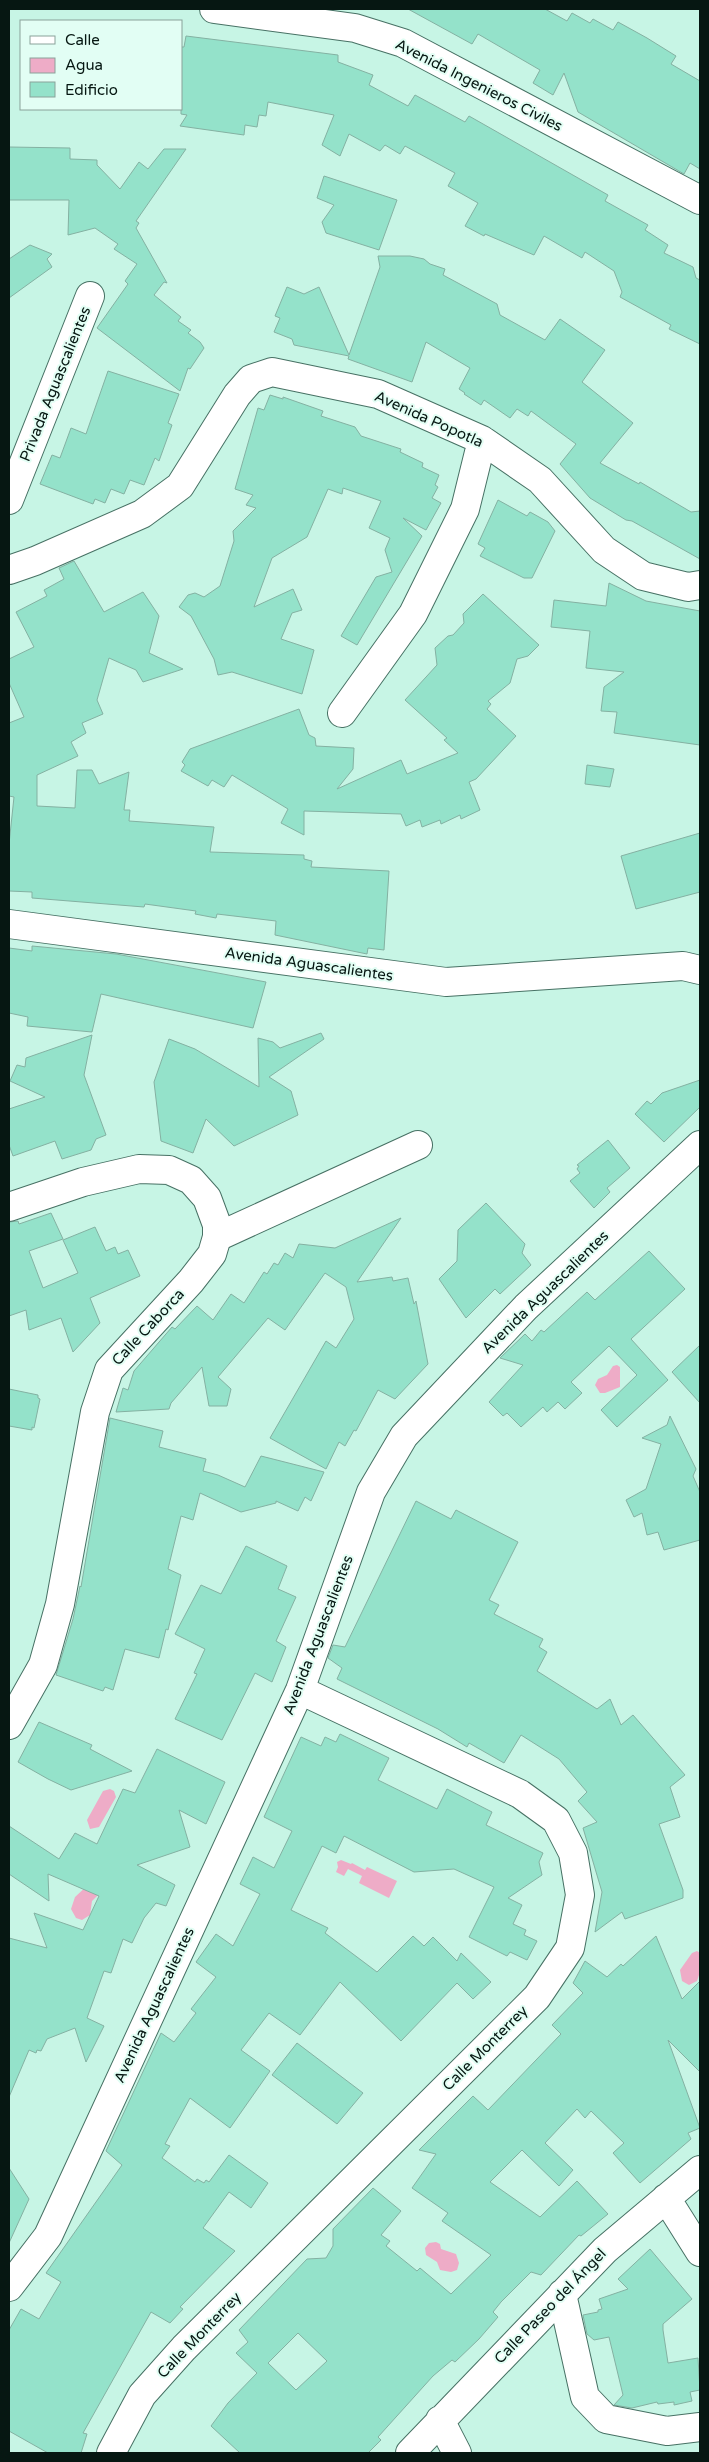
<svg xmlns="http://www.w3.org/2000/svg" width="709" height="2462" font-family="'Varela Round',sans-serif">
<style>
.water{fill:#eeacc7}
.building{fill:#94e2ca;stroke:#84b1a2;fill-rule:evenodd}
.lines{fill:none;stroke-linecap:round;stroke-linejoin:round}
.street-casing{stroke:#477164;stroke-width:30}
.secondary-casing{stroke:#477164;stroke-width:30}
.street{stroke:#fff;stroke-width:28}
.secondary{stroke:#fff;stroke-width:28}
.labels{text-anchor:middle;stroke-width:4;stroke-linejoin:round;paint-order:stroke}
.street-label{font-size:15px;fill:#061712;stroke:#e2fef4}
</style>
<rect width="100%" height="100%" fill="#c7f5e5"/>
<!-- water -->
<path class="water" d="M617,1365L620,1367V1387L605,1393H600L595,1385L598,1379L607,1375L613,1366Z
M110,1789L114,1791L116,1797L99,1827L90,1829L87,1820L103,1791Z
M341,1860L351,1864L352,1863L365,1870L367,1867L397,1881L389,1898L359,1883L362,1876L348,1869L344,1876L336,1872L338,1867L337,1862Z
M89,1884L99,1894L92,1901L90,1915L82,1920L76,1918L71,1909L75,1897Z
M697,1951L700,1953V1972L697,1981L689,1985L682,1981L680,1970L692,1953Z
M436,2242L440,2244L441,2249L456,2254L459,2263L457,2270L451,2272L440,2270L437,2262L426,2255L425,2248L429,2243Z"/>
<!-- building -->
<path class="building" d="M408,9H545L567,21L572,13L590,23L593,19L613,30L618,22L647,38L676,56L671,64L700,81V169L690,163L684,174L578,112L564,73L553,95L533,83L540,70L478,34L472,44Z
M186,36L338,55V62L373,75L369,85L408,106L415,95L465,122L469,116L608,195L605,201L648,225L645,230L668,245L664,253L693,267L696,278L700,280V344L669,329L671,325L620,297L622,292L614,271L585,252L582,258L544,236L534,255L485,234L484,236L465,226L478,203L448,186L455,173L405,146L400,154L385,145L380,151L349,134L340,156L322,145L334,115L268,102L266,116L259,115L257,127L245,125L244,135L180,126L187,115L181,114V47H184Z
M9,147L70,148V159L97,160V165L120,189L139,162L148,169L164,149H186L136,221L139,223L136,228L167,283L164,282L154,295L181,317L178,321L191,330L188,333L200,342L204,348L190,369L188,368L180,391L97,328L128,284L125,281L137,264L114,249L118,244L95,228L68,235L69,200H9Z
M324,176L397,200L379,250L326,233L322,222L334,205L317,198Z
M30,245L52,254L47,259L52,267L9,298V259Z
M378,256H410L424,259L430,264L445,269L443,275L497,304L500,315L545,340L560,319L605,350L582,382L633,423L600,463L639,484L640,482L691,512L700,511V559L632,521L626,520L590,498L560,464L576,444L531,411L528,416L517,409L510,418L484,400L481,405L464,394L465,393L459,389L470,368L426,342L412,382L348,359L349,356L294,345L292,339L274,332L280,318L275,316L287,287L304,294L319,287L349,355L380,267Z
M108,371L179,394L168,423L172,425L159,461L155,458L144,485L130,480L124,494L111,489L105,503L95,499L93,504L40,484L52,455L60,458L71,428L86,434Z
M270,395L283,399V397L323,411L321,416L355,427L361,436L401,449L400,452L423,463L422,467L439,475L435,485L438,487L432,498L441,503L426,530L403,518L422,536L357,645L341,636L376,577L392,572L385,550L390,538L369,528L381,501L343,488L342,494L328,489L307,537L272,558L254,607L293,589L302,610L292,613L281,639L314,650L302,694L232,672L218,675L214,659L191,616L179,607L188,595L195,593L204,597L220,586L234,541L233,531L256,508L246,505L253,495L235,489L258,408L264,410Z
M498,500L527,516L530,512L548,522L555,531L532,578H524L480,556L485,548L478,544Z
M74,561L104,612L143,592L159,616L149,653L183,669L143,682L136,670L109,658L97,700L103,714L82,723L86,733L71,742L78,756L37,775V806L75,808L77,770H92L99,784L129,772L124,810H130L129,821L214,827L210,852L304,855V859L312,861L311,867L389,871L384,950L368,948L367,954L275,935L276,921L217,914L216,918L195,914L196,911L145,904L144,907L32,898V892L9,891V844L14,797L9,796V723L24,717L9,683V659L34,647L16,612L47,596L44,590L64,579L59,568Z
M609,583L646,601L700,611V745L614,733L617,712L601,711L604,687L624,672L586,668L590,631L551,627L554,600L606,606Z
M483,594L539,645L528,656L517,659L510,683L488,701L491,704L487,709L516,736L476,779L469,782L480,810L461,819L460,815L441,824L440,820L422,827L420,820L406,826L401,814L304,811V835L281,823L288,809L232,775L224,787L212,780L208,786L181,771L185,765L182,762L190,749L299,709L309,735L315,738L316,746L354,748L353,769L337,789L401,760L407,774L458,753L444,740L447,738L405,700L437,665L435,648L448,636L453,635L464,623L463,614Z
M587,765L614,769L610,787L585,784Z
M700,833V892L636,909L621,856Z
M32,946L116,954L266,982L253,1028L101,994L92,1032L27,1026L28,1017L9,1013V948L32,951Z
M321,1033L324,1039L269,1077L291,1091L298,1115L234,1146L206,1119L193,1153L161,1141L154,1082L169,1039L195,1049L259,1087L258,1038L273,1042L280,1048Z
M92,1035L84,1075L106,1135L96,1139L91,1150L62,1159L55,1141L13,1156L9,1145V1109L45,1097L10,1081L17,1065L25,1067L26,1058Z
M700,1080V1107L664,1142L635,1114L647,1101L651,1104L662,1093Z
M608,1140L630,1168L607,1188L610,1192L594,1208L570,1181L580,1173L577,1169L579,1166L577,1165Z
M486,1203L525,1244L522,1253L531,1265L500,1294L495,1289L466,1318L439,1279L457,1261L458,1230Z
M51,1213L63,1239L29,1251L43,1288L78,1273L63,1240L95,1227L106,1251L115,1247L118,1254L128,1250L140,1276L90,1298L100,1323L73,1352L61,1318L29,1330L26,1310L9,1316V1222L18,1221L19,1224Z
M401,1218L357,1282L392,1277L393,1281L408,1278L414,1304L416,1301L428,1364L395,1399L378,1390L356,1431L354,1430L345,1446L339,1442L326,1469L270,1438L326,1341L336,1348L354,1319L346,1287L325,1273L285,1330L268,1318L218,1377L231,1389L227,1406H209L202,1367L171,1403L169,1409L116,1412L123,1388L128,1390L134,1371L172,1327L175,1329L197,1306L213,1320L231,1294L244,1303L264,1272L267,1274L274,1263L278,1265L285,1253L293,1258L299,1244L335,1248Z
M649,1251L685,1289L631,1339L668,1380L617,1427L601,1410L637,1375L609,1346L571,1382L582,1393L565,1409L558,1402L547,1412L543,1407L521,1427L507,1413L503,1416L489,1402L523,1365L500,1358L525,1334L532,1341L541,1330L544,1332L587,1292L595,1300Z
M700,1345V1403L672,1372Z
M9,1389L38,1395V1398L40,1399L34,1428L32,1427V1430L9,1426Z
M670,1416L696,1469L693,1476L700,1492V1540L664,1550L658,1532L647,1535L642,1513L634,1517L626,1500L646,1489L661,1444L642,1438L667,1425Z
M110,1418L163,1431L159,1447L206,1459L203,1471L218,1475L245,1487L261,1456L324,1472L311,1501L305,1497L298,1511L276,1501V1503L241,1512L200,1493L193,1520L181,1516L168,1569L181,1575L168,1630L166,1629L159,1658L125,1649L113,1690L105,1687L103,1691L56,1675L73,1619L80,1586L81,1587Z
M416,1501L451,1519L456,1510L518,1542L489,1600L499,1605L494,1614L543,1639L539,1647L547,1652L537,1671L597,1709L610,1699L621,1725L633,1715L685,1775L670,1787L680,1817L659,1824L683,1890V1898L625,1919L622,1912L595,1932L602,1892L583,1828L597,1822L578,1801L587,1792L559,1759L521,1735L504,1763L469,1743L467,1747L438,1729L337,1679L342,1668L328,1658L333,1645L345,1647Z
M246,1546L287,1566L278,1589L296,1597L276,1641L286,1647L272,1682L255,1673L222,1740L175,1719L197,1674L194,1673L205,1649L175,1634L201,1585L221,1594Z
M39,1722L92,1745L90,1749L132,1771L71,1790L48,1779L18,1762Z
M340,1734L389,1758L378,1780L437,1809L447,1789L492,1812L486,1825L543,1853L539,1862L542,1875L508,1898L522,1905L513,1924L526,1930L524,1935L537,1941L527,1960L510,1952L507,1956L469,1937L494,1887L454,1869L414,1872L344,1836L336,1853L322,1846L291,1910L328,1928L325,1933L377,1972L413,1936L424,1946L433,1937L457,1961L461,1953L491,1982L473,1999L457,1983L401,2041L340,1982L300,2035L269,2013L241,2050L270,2071L230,2128L190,2098L165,2144L170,2146L162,2158L195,2182L197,2179L204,2183L206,2180L209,2182L229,2155L268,2183L251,2208L229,2192L203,2228L235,2251L180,2307L183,2309L170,2323L151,2312L83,2433L87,2434L81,2453H48L9,2431V2330L21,2309L39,2319L61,2282L46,2273L122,2165L106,2151L161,2033L174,2042L196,2013L191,2009L216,1977L196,1962L216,1934L233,1946L260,1894L240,1884L253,1857L274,1868L292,1831L264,1817L301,1737L321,1746L325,1737L336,1742Z
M157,1749L225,1782L206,1824L179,1810L190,1847L137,1865L175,1885L166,1906L156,1903L144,1918L132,1943L123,1939L111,1973L104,1971L87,2018L104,2026L86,2062L75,2028L47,2039L41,2051L37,2050L36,2053L29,2050L9,2097V1938L47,1948L34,1913L83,1930L99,1896L48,1874L49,1901L9,1874V1826L59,1859L75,1833L97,1844L123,1789L135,1793Z
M656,1936L682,1999L700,1981V2072L668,2040L700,2128L688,2133L691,2139L640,2183L613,2153L624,2143L591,2111L585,2118L577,2109L545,2143L573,2170L559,2186L522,2150L490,2182L540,2217L577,2181L608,2214L581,2236L579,2235L541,2275L531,2272L501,2302L493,2312L498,2317L479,2339L455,2362L452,2360L433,2376L378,2437L381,2440L368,2453H240L211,2426L228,2403L257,2373L236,2353L248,2342L239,2330L307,2259L326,2258L333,2246V2229L373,2188L401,2211L381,2235L390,2241L386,2246L417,2271L420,2268L451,2294L491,2255L442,2221L448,2213L412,2188L436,2154L419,2150L473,2096L488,2110L561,2034L552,2025L583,1993L573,1983L585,1961L607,1977L621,1964L623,1966ZM298,2333L327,2361L296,2390L268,2363Z
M297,2043L363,2093L337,2124L272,2075Z
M9,2168L29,2199L9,2243Z
M650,2249L692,2299L663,2324V2330L668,2363L698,2358L700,2390L690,2392L692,2401L674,2405V2402L658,2404L657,2402L632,2408L614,2405L623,2395L609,2337L594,2340L587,2334L583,2315L598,2312V2310L602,2309L599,2299L628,2289L618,2279Z"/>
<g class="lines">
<!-- street casing -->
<g class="street-casing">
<path id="street" d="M9,500L90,296
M9,570L35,561L142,514L180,486L237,395L251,379L272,372L378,394L482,440L540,480L604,550L643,576L688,587L700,585
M342,713L413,614L465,509L482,440
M9,924L446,982L683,966L700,970
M217,1237L418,1145
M666,2198L700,2252
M9,2287L48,2236L300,1690L371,1492L404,1436L526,1307L700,1145
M562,2294L585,2397L606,2419L667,2431L700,2427
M440,2420L457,2453
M111,2453L142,2395L184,2348L537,1997L570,1948L580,1895L573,1853L556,1820L520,1794L300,1690
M410,2453L605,2250L700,2170"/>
</g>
<!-- secondary casing -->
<g class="secondary-casing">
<path id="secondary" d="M214,9L355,28L403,43L700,200
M9,1207L83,1182L139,1169L169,1170L191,1180L207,1198L217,1225V1237L212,1254L191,1281L109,1370L95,1412L60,1604L43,1665L9,1725"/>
</g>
<!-- street -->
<use href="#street" class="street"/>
<!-- secondary -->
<use href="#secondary" class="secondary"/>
</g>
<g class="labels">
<!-- street labels -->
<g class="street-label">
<text transform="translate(479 85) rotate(27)" y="5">Avenida Ingenieros Civiles</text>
<text transform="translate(55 384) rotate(-68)" y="5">Privada Aguascalientes</text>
<text transform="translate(429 419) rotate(24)" y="5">Avenida Popotla</text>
<text transform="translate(309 964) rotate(8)" y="5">Avenida Aguascalientes</text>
<text transform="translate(545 1292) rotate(-44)" y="5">Avenida Aguascalientes</text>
<text transform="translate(148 1327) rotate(-47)" y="5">Calle Caborca</text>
<text transform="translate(318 1635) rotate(-69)" y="5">Avenida Aguascalientes</text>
<text transform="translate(154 2005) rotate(-65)" y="5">Avenida Aguascalientes</text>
<text transform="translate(485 2048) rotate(-45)" y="5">Calle Monterrey</text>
<text transform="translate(550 2306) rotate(-46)" y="5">Calle Paseo del Ángel</text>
<text transform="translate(199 2335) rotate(-46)" y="5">Calle Monterrey</text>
</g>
</g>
<!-- border -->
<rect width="709" height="2462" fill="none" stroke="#061712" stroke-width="20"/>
<!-- legend -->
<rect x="20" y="20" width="162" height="90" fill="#e2fef4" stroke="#8aa29a"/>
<rect x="30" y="36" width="25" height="8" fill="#ffffff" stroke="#8aa29a"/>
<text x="65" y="45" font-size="15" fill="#061712">Calle</text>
<rect x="30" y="58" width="25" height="15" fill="#eeacc7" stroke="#8aa29a"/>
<text x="65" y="70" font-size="15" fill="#061712">Agua</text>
<rect x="30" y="82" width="25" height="15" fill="#94e2ca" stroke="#8aa29a"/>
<text x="65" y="95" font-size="15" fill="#061712">Edificio</text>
</svg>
